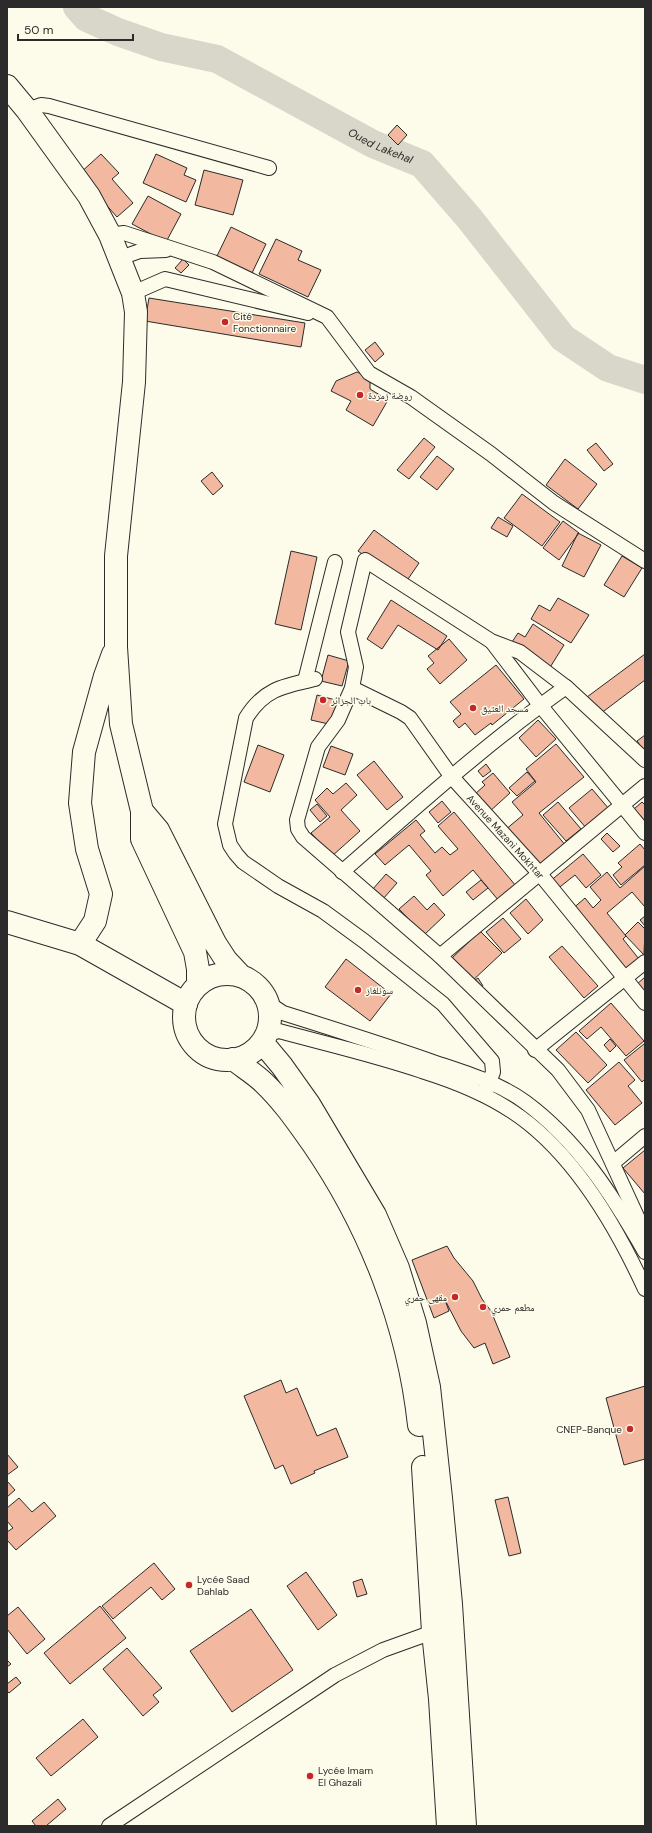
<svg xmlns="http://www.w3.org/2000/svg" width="652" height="1833" font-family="'DM Sans','Noto Naskh Arabic',sans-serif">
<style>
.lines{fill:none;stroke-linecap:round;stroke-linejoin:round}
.river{stroke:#d8d7c9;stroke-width:28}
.building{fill:#f2b8a0;stroke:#2b2b2b}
.minor-casing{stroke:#2b2b2b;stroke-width:16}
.primary-casing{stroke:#2b2b2b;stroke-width:24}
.trunk-casing{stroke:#2b2b2b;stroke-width:24}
.minor{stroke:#fdfbea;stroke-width:14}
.primary{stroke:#fdfbea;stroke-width:22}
.trunk{stroke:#fdfbea;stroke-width:22}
.poi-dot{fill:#c62828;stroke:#fdfbea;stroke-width:1.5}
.labels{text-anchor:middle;stroke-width:3;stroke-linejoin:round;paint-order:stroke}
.poi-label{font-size:10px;fill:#2b2b2b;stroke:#fdfbea;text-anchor:start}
.street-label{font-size:10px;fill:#2b2b2b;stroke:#fdfbea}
.water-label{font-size:11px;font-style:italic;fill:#2b2b2b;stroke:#fdfbea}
</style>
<rect width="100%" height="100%" fill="#fdfbea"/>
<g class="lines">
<!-- river -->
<path class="river" id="s1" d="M77,7L87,18L118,32L161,47L217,59L373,144L422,164L469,218L563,338L608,368L645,380"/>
</g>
<!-- building -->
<path class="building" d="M397,125L407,135L398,145L388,135Z
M101,154L119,173L112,179L133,203L117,217L79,174Z
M156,154L187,168L184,175L196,180L186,202L143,183Z
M204,170L243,180L233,215L195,205Z
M148,196L181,214L166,242L132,224Z
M231,227L266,244L252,273L217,256Z
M276,239L302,251L298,260L321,270L308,297L259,274Z
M183,259L189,265L181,273L175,268Z
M149,298L305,323L301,347L145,321Z
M375,342L384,354L375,362L365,350Z
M357,372L370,378V389L388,400L373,426L346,410L351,401L331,391L336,381Z
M424,438L435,447L409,479L397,470Z
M596,443L613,464L604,471L587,450Z
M437,456L454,469L437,490L420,477Z
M565,459L597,484L578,509L546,485Z
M212,472L223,486L213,495L201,481Z
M522,494L560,522L542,546L504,518Z
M498,517L513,526L507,537L491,528Z
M563,521L579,533L559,560L543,548Z
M374,530L419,563L404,585L358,551Z
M578,533L601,545L584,577L562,566Z
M291,551L317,557L301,630L275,624Z
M622,556L642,568L624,597L604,585Z
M558,598L589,615L571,643L531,619L539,605L550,611Z
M391,600L447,636L438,650L398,625L382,649L367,639Z
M533,624L564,645L549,669L510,645L518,633L525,637Z
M449,639L467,660L440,684L427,669L434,663L428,656Z
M645,654V680L600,714L587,697Z
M328,655L349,661L342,686L321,681Z
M496,665L524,699L492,725L491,723L475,735L465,723L459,728L453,721L461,714L450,702Z
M317,695L339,701L333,725L311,720Z
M538,720L556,739L536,757L519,738Z
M645,735V752L637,741Z
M556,744L584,777L539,813L566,846L537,869L505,830L523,815L512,802L536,782L526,769Z
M258,745L284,755L270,792L244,782Z
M331,746L353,754L345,775L323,767Z
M374,761L403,797L387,810L357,775Z
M486,764L491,771L483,777L478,771Z
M527,772L535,781L517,796L509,788Z
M493,773L510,793L489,812L474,795L485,785L482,782Z
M346,783L357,795L341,810L360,831L332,856L311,833L330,817L315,800L327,788L333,794Z
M592,789L609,809L587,829L569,808Z
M442,801L451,812L438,823L429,812Z
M558,802L581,829L566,841L543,815Z
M642,802L645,805V821L634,809Z
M317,804L327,816L320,822L310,810Z
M454,812L516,886L499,901L473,870L443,896L426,875L431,871L409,845L385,865L375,854L416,820L425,831L420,835L435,853L442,847L450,855L458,849L438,826Z
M607,833L620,846L613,852L601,839Z
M640,844L645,850V865L621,885L613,875L622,867L618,863Z
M583,854L601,875L586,888L575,875L556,890L549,882Z
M645,866V907L632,892L607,913L626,936L623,939L639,959L622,973L570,911L585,898L593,908L601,900L590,887L607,872L620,888Z
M386,874L397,883L383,899L372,890Z
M481,880L488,888L473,900L466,892Z
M414,896L427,910L434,903L445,915L424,935L399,909Z
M526,899L543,920L528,934L510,913Z
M645,916V926L640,920Z
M503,918L521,939L504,953L486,932Z
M638,922L645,929L644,955L625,935Z
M480,931L502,953L471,982L450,960Z
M562,946L598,986L584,998L549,957Z
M346,959L391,994L370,1021L325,987Z
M645,977V996L636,985Z
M478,978L483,986L477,990L472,982Z
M611,1003L644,1041L626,1056L601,1027L587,1039L579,1031Z
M576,1032L607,1065L588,1083L556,1050Z
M610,1039L616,1046L610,1052L604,1045Z
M644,1044L645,1046V1079L642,1082L624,1060Z
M619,1062L635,1080L628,1086L642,1103L615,1125L586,1090Z
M645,1150V1194L623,1168Z
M447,1246L454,1258L473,1281L482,1299L491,1311L510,1357L493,1364L485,1343L474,1348L461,1331L445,1300L449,1311L434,1318L412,1260Z
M281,1380L286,1393L297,1388L317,1436L336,1428L348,1457L314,1471L315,1473L291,1484L283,1465L275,1469L244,1396Z
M645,1386V1459L624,1465L606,1398Z
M7,1454L18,1467L7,1475Z
M7,1481L15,1490L7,1497Z
M508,1497L521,1553L509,1556L495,1500Z
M19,1498L32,1512L44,1502L56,1516L16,1550L7,1540V1532L13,1528L7,1521V1508Z
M154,1563L175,1589L162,1600L151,1587L113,1619L102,1606Z
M306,1572L337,1615L318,1630L287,1586Z
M362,1579L367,1594L357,1597L353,1582Z
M100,1606L126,1638L70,1684L44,1653Z
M18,1607L45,1639L27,1654L7,1629V1616Z
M251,1609L293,1670L232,1712L190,1651Z
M127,1648L162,1688L153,1695L159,1702L143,1716L103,1669Z
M7,1660L11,1664L7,1667Z
M16,1677L21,1683L9,1693L7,1691V1684Z
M83,1719L98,1737L51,1776L36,1758Z
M58,1799L66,1809L46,1826H36L32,1821Z"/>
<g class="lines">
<!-- minor casing -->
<g class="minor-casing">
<g id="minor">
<path d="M27,110L41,105L49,106L269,168"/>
<path d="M110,235L124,233L213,262L327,317L369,373L411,397L491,454L554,503L645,561"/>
<path d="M120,258L140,251L166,250"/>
<path d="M133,293L165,279L308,313"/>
<path d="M492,642L540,705L645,833"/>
<path d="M315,679C283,686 264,689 246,718L225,824L230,845L236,854L243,862L278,886L323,911L364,941L443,1004L492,1061L493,1072L484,1095"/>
<path d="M305,681L335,562"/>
<path id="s2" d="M352,688L401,712L410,718L451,776L540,874L645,1003"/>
<path d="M645,760L566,687L520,652L491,641L365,560L348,632L356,667L352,688L338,720L318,747L297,820L298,829L303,837L440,956L558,1070L588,1110L645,1234"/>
<path d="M342,872C415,808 487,743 566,687"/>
<path d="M440,956L645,786"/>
<path d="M268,1003L283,1013C334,1029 385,1045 436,1063C466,1073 499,1083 525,1102C578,1141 613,1196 645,1252"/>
<path d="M267,1034L279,1031C327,1044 375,1055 422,1071C454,1081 485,1093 513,1112C572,1151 616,1226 645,1289"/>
<path d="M535,1050L645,962"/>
<path d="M613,1163L645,1136"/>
<path d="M109,1826L335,1675L383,1650L433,1632"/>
</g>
</g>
<!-- primary casing -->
<g class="primary-casing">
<path id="primary" d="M7,922L80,944L186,1004"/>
</g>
<!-- trunk casing -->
<g class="trunk-casing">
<path id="trunk" d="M7,86L27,110L89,196L110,235L133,293L136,312L134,382L116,556V647L121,724L142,811V839L195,952L198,969V985
M142,811L158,830L215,943L226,960L240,975
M80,944L95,921L101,894L87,849L80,803L84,752L105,676L113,654
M184 1017a43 43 0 1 1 86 0a43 43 0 1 1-86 0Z
M262,1042L282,1066L309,1104L375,1215L398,1268L415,1323L429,1387L441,1498L451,1604L465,1826
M233,1059C243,1067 255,1074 264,1083C283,1101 298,1123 313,1144C370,1227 408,1324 419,1425
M423,1467L433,1632L440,1699L448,1826"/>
</g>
<!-- minor -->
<use href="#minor" class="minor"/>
<!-- primary -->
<use href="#primary" class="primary"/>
<!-- trunk -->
<use href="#trunk" class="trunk"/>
</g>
<!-- markers -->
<g class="poi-dot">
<circle cx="225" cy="322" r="4"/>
<circle cx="360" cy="395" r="4"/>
<circle cx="323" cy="700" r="4"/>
<circle cx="473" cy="708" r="4"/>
<circle cx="358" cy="990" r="4"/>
<circle cx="455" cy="1297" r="4"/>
<circle cx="483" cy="1307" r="4"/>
<circle cx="630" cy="1429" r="4"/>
<circle cx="189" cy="1585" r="4"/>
<circle cx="310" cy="1776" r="4"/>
</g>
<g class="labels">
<!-- poi labels -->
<g class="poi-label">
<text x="233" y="320">Cité<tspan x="233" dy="12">Fonctionnaire</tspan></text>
<text x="368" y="399">روضة زمردة</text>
<text x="331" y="704">باب الجزائر</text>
<text x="481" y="712">مسجد العتيق</text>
<text x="366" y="994">سونلغاز</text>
<text x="447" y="1301" text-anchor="end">مقهى حمري</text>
<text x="491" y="1311">مطعم حمري</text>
<text x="622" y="1433" text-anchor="end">CNEP-Banque</text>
<text x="197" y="1583">Lycée Saad<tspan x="197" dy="12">Dahlab</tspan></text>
<text x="318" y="1774">Lycée Imam<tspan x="318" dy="12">El Ghazali</tspan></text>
</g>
<!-- street labels -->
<g class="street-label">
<text dy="4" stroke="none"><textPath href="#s2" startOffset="218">Avenue Mazani Mokhtar</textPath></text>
</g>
<!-- water labels -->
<g class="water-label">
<text dy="4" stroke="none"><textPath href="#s1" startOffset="337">Oued Lakehal</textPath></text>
</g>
</g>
<!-- border -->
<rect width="652" height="1833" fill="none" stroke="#2b2b2b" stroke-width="16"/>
<!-- scale -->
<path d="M18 34v6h115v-6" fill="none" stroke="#2b2b2b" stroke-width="2"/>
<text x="24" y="34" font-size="12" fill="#2b2b2b" stroke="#fdfbea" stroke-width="3" paint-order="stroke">50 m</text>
</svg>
